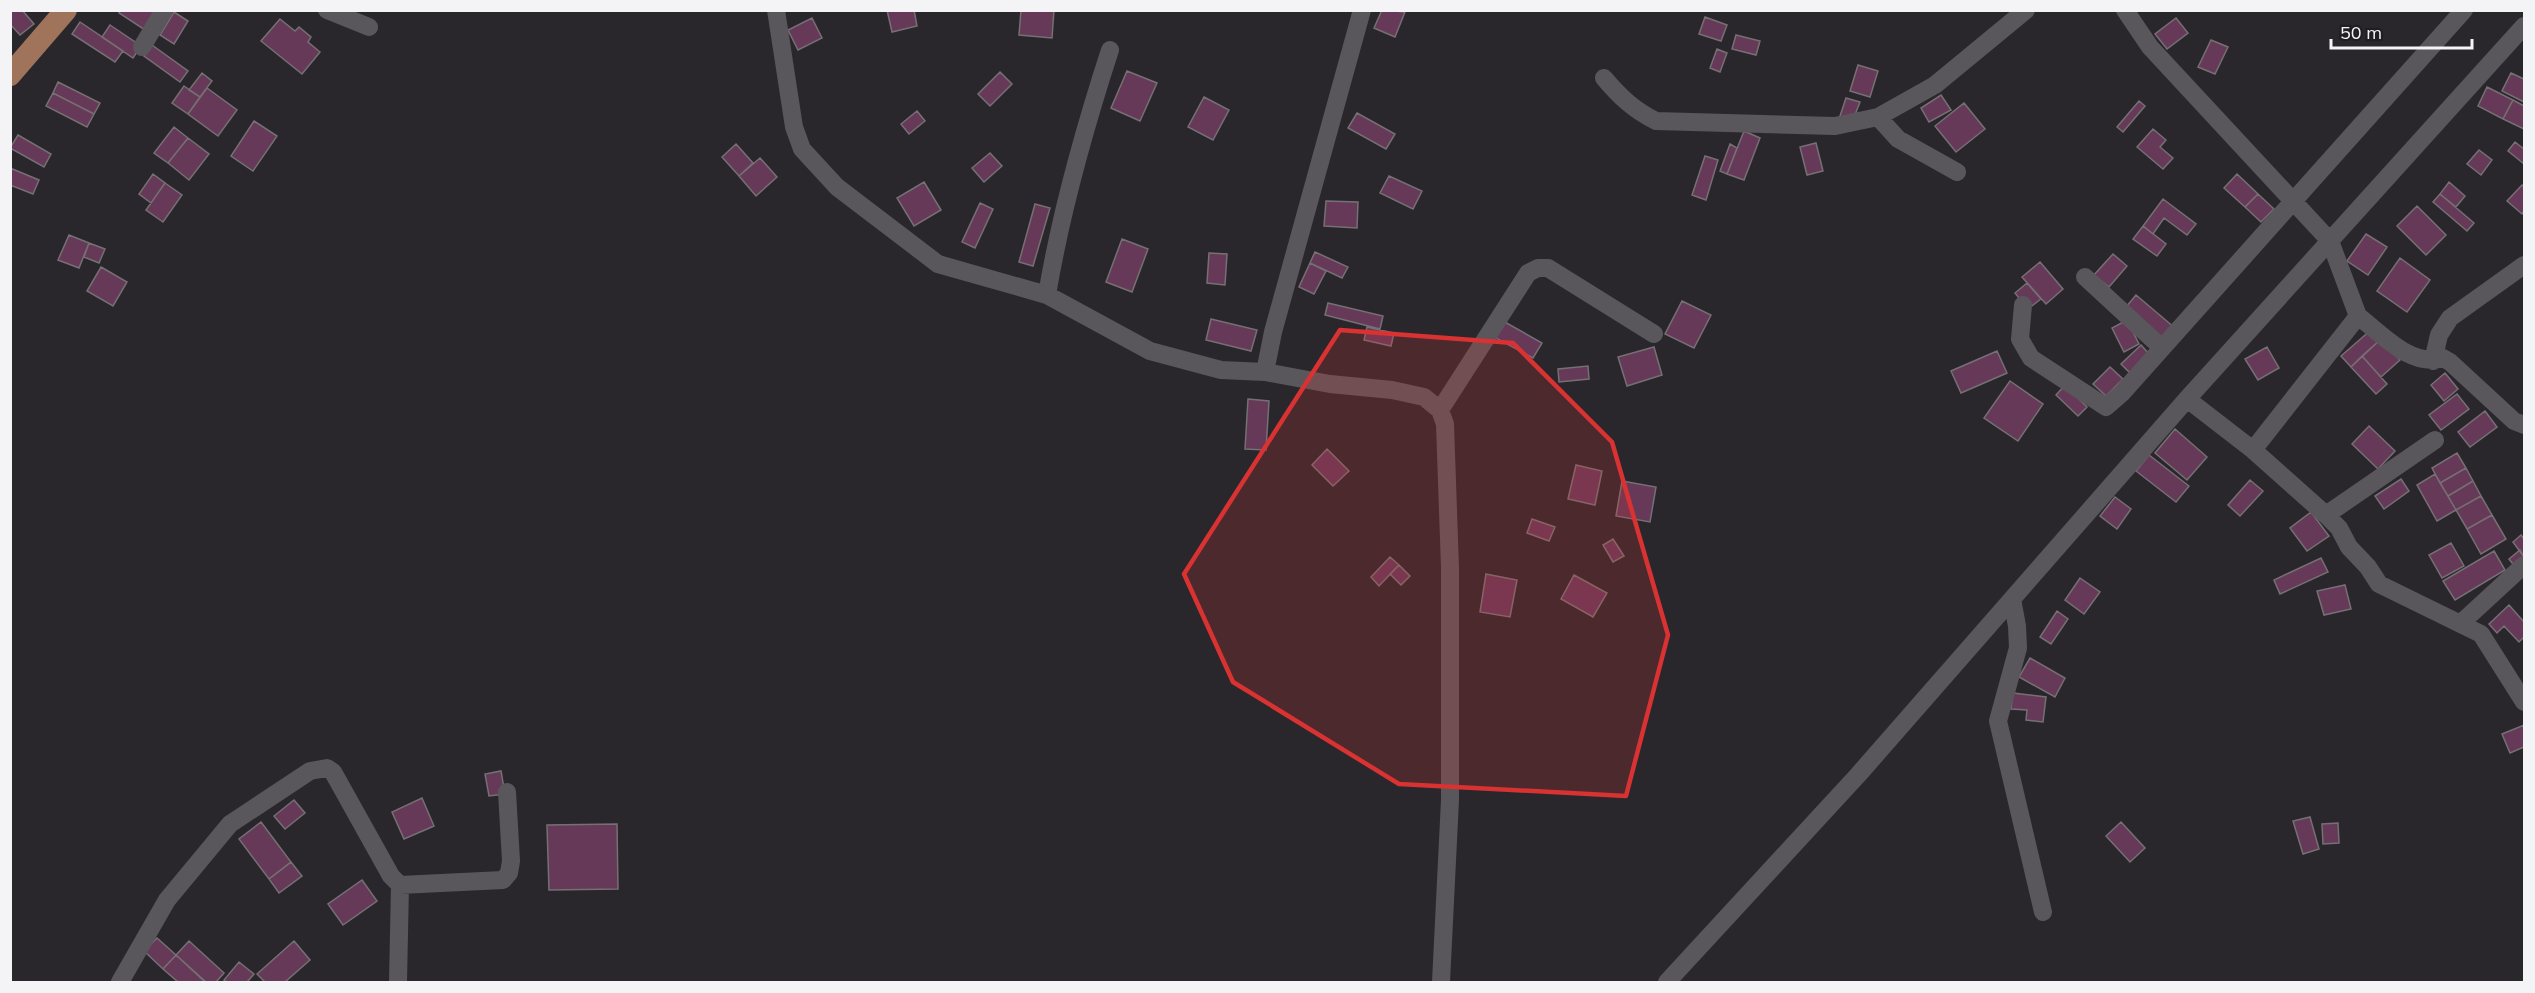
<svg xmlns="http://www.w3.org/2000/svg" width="2535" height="993" font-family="Mulish,sans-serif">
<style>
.building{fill:#663958;stroke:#757073;stroke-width:1.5}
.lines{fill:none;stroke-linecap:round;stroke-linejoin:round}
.minor{stroke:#59575c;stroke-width:18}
.major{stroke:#9f745b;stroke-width:22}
.marked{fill:#d83232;fill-opacity:0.2;stroke:#d83232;stroke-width:4.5;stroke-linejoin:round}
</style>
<rect width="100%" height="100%" fill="#29272c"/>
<!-- building -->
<path class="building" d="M10,10H22L34,24L20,35L10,24Z
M120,10H159L145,30L119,13Z
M887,10H914L917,26L892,32Z
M1021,10H1054L1052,38L1019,35Z
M1382,10L1405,12L1395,37L1374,28Z
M174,12L188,21L174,44L160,35Z
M1705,17L1727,25L1721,41L1699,34Z
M812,18L822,38L798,50L788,30Z
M2176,18L2188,33L2167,49L2155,34Z
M280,19L295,31L299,27L311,37L308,42L320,52L302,74L261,41Z
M80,22L123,51L115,62L72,34Z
M110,25L141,46L133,58L102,37Z
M1736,35L1760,41L1756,55L1732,49Z
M2211,40L2228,47L2215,74L2198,67Z
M152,45L188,71L180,82L144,56Z
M1717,49L1727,53L1720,72L1710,68Z
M1858,65L1878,71L1870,97L1850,91Z
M1127,71L1157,83L1140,121L1111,108Z
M1000,72L1012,84L990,106L978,94Z
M202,73L212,81L200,97L189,90Z
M2511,73L2524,79V102L2502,91Z
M58,82L100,103L94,114L53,93Z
M184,86L200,97L188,114L172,103Z
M2487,87L2513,100L2503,119L2478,106Z
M207,88L237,110L218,136L188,114Z
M53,93L94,114L87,127L46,106Z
M1941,95L1951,110L1929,122L1921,108Z
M1204,97L1229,110L1213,140L1188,127Z
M1846,98L1860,102L1853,120L1840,116Z
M2513,100L2524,106V129L2503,119Z
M2139,101L2145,106L2123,132L2117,127Z
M1964,103L1985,129L1956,152L1935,126Z
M917,111L925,121L909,134L901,124Z
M1357,113L1395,134L1386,149L1348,128Z
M254,121L277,136L253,171L231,156Z
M174,127L188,138L168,163L154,153Z
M2153,129L2166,140L2160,147L2173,158L2163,169L2137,147Z
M1744,131L1760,138L1744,180L1727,174Z
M18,135L51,154L44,167L10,148Z
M188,138L209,154L189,180L168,163Z
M2515,142L2524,149V164L2508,151Z
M1816,143L1823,171L1807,175L1800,147Z
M736,144L753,163L739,176L722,157Z
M1730,144L1737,148L1727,174L1720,171Z
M2479,150L2492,160L2481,175L2467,164Z
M990,153L1002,166L984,182L972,168Z
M1705,156L1718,160L1706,200L1692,195Z
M760,158L777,177L756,196L739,176Z
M10,168L39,180L33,194L10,185Z
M153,174L165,183L151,203L139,194Z
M2237,174L2258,194L2245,207L2224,188Z
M1389,176L1422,191L1413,209L1380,193Z
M924,182L941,210L914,226L897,198Z
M2449,182L2465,196L2456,207L2440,194Z
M165,183L182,195L163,222L146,210Z
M2522,185L2524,187V211L2522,214L2507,201Z
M2258,194L2274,209L2261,222L2245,207Z
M2440,194L2474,223L2467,231L2433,202Z
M2163,199L2196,224L2187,235L2164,218L2153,234L2143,226Z
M1326,201L1358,202L1357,228L1324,226Z
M980,203L993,209L975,248L962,242Z
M1035,204L1050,208L1033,266L1019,262Z
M2417,206L2446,235L2426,255L2397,226Z
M2143,226L2166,244L2157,256L2133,239Z
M2366,234L2387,247L2368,275L2347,261Z
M69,235L89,243L79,268L58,260Z
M1122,239L1148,249L1132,292L1106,282Z
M89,243L105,249L99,263L84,257Z
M1315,252L1348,267L1342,278L1310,263Z
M1209,253L1227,254L1225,285L1207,283Z
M2113,254L2127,266L2109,287L2094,275Z
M2400,258L2430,280L2407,312L2377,291Z
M2040,262L2063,289L2046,304L2022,277Z
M1310,263L1326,271L1314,294L1299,287Z
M101,267L127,282L113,306L87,291Z
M2027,283L2041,299L2028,309L2015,293Z
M2136,295L2175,328L2165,340L2126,307Z
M1682,301L1711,315L1694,348L1665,334Z
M1328,303L1383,316L1380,329L1325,315Z
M1211,319L1257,330L1251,351L1206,340Z
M2127,320L2139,344L2124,352L2112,328Z
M1503,321L1542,343L1533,358L1494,337Z
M1367,327L1394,333L1391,346L1364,340Z
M2372,329L2381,339L2351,367L2341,356Z
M2381,339L2400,360L2381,377L2362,356Z
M2141,345L2151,356L2131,374L2121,364Z
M1654,347L1662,375L1627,386L1618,357Z
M2267,347L2279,368L2258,380L2245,359Z
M1997,351L2007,373L1961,393L1951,371Z
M2362,356L2387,384L2376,394L2351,367Z
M1588,366L1589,379L1559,382L1558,369Z
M2110,367L2123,379L2106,396L2093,384Z
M2445,373L2458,389L2444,401L2431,385Z
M2010,381L2043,404L2018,441L1984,418Z
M2065,385L2087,407L2078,416L2056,395Z
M2457,394L2469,409L2441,430L2429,415Z
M1248,399L1269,401L1266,450L1245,449Z
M2485,411L2497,427L2470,447L2458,432Z
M2369,426L2395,451L2378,469L2352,444Z
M2175,429L2207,457L2187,480L2155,453Z
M1327,449L1349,471L1333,486L1312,465Z
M2457,453L2466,468L2440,483L2432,468Z
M2149,455L2189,486L2176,502L2136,471Z
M1576,465L1602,471L1595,505L1568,499Z
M2466,468L2473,481L2448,496L2440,483Z
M2435,474L2456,510L2437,521L2417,485Z
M2401,479L2409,491L2384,509L2375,496Z
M2250,480L2263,491L2240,516L2228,505Z
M1622,481L1656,487L1650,522L1616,516Z
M2473,481L2481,496L2456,510L2448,496Z
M2481,496L2492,515L2467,529L2456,510Z
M2115,497L2131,509L2117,529L2100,516Z
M2311,512L2329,536L2307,551L2290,528Z
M2492,515L2506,539L2481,554L2467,529Z
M1532,519L1555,527L1549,541L1527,533Z
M2521,535L2524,539V557L2513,542Z
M1613,539L1624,556L1613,562L1603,545Z
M2451,543L2464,566L2442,578L2429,555Z
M2520,550L2524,557L2516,568L2509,559Z
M2494,551L2505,570L2455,600L2443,581Z
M1390,557L1399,565L1379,586L1371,577Z
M2321,558L2328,572L2280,594L2274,580Z
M1399,565L1410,576L1401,585L1390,574Z
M1486,574L1517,580L1510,617L1480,612Z
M1574,575L1607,593L1593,617L1561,599Z
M2080,578L2100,592L2084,614L2065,600Z
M2345,585L2351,609L2324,615L2317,591Z
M2509,605L2524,622V637L2519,642L2504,626L2497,633L2489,624Z
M2057,611L2068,619L2051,644L2040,637Z
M2030,658L2065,678L2055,697L2019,677Z
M2013,693L2046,697L2043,722L2026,720L2027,710L2011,709Z
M2524,725V747L2510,753L2502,734Z
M501,771L505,794L489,796L485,774Z
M422,798L434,826L404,839L392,812Z
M294,800L305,813L285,829L274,816Z
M2310,817L2319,849L2303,854L2293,821Z
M261,822L291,862L269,879L239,839Z
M2121,822L2145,848L2130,862L2106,836Z
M2338,823L2339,843L2323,844L2322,824Z
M617,824L618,889L549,890L547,825Z
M291,862L302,876L279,893L269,879Z
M362,880L377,901L343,925L328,904Z
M157,938L176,955L163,969L144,951Z
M189,941L224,973L216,982H206L176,955Z
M294,941L310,960L285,982H265L257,974Z
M176,955L205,982H178L163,969Z
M239,962L254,974L247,982H227L224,980Z"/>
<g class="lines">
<!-- minor -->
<path class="minor" d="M327,10L369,27
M776,10L794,127L802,149L837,187L938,264L1047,295L1150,351L1221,370L1265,372L1330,384L1392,390L1424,397L1440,410L1445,424L1450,568V800L1441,982
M2125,10L2150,47L2330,241L2358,316L2253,450
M142,47L164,10
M1604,78C1620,97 1634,110 1656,121L1835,126L1878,117L1935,85L2026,10
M1878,117L1898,139L1957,172
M2085,277L2162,348
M1047,295C1061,211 1084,130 1110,50
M2023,305L2020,339L2031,358L2106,407L2122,393L2464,10
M2358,316C2382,334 2411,368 2443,358L2450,362L2514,421L2524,425
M2433,361L2439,335L2450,318L2524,265
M1265,372L1273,332L1362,10
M2187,399L2253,450L2326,515L2339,528L2349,547L2368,567L2379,584L2481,634L2524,702
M1440,410L1528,273L1538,268H1548L1654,334
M2326,515L2435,440
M2012,599L2017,626L2018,648L1998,721L2043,912
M2460,624L2524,565
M120,982L167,900L230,824L310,771L327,768L333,772L391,876L400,885L503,880L509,873L511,861L507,792
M398,982L400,885
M1667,982L1858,775L2187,399L2524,26"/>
<!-- major -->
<path class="major" d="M10,75L66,10"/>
</g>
<!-- marked area -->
<path class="marked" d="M1340,330L1513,343L1612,442L1668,635L1626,796L1399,784L1233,682L1184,574Z"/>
<!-- border -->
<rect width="2535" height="993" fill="none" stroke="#f4f3f6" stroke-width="24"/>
<!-- scale -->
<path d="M2331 39v9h141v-9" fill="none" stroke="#f4f3f6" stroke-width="3"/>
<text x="2340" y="39" font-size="18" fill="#f4f3f6" stroke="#201e22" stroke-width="4.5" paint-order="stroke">50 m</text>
</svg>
